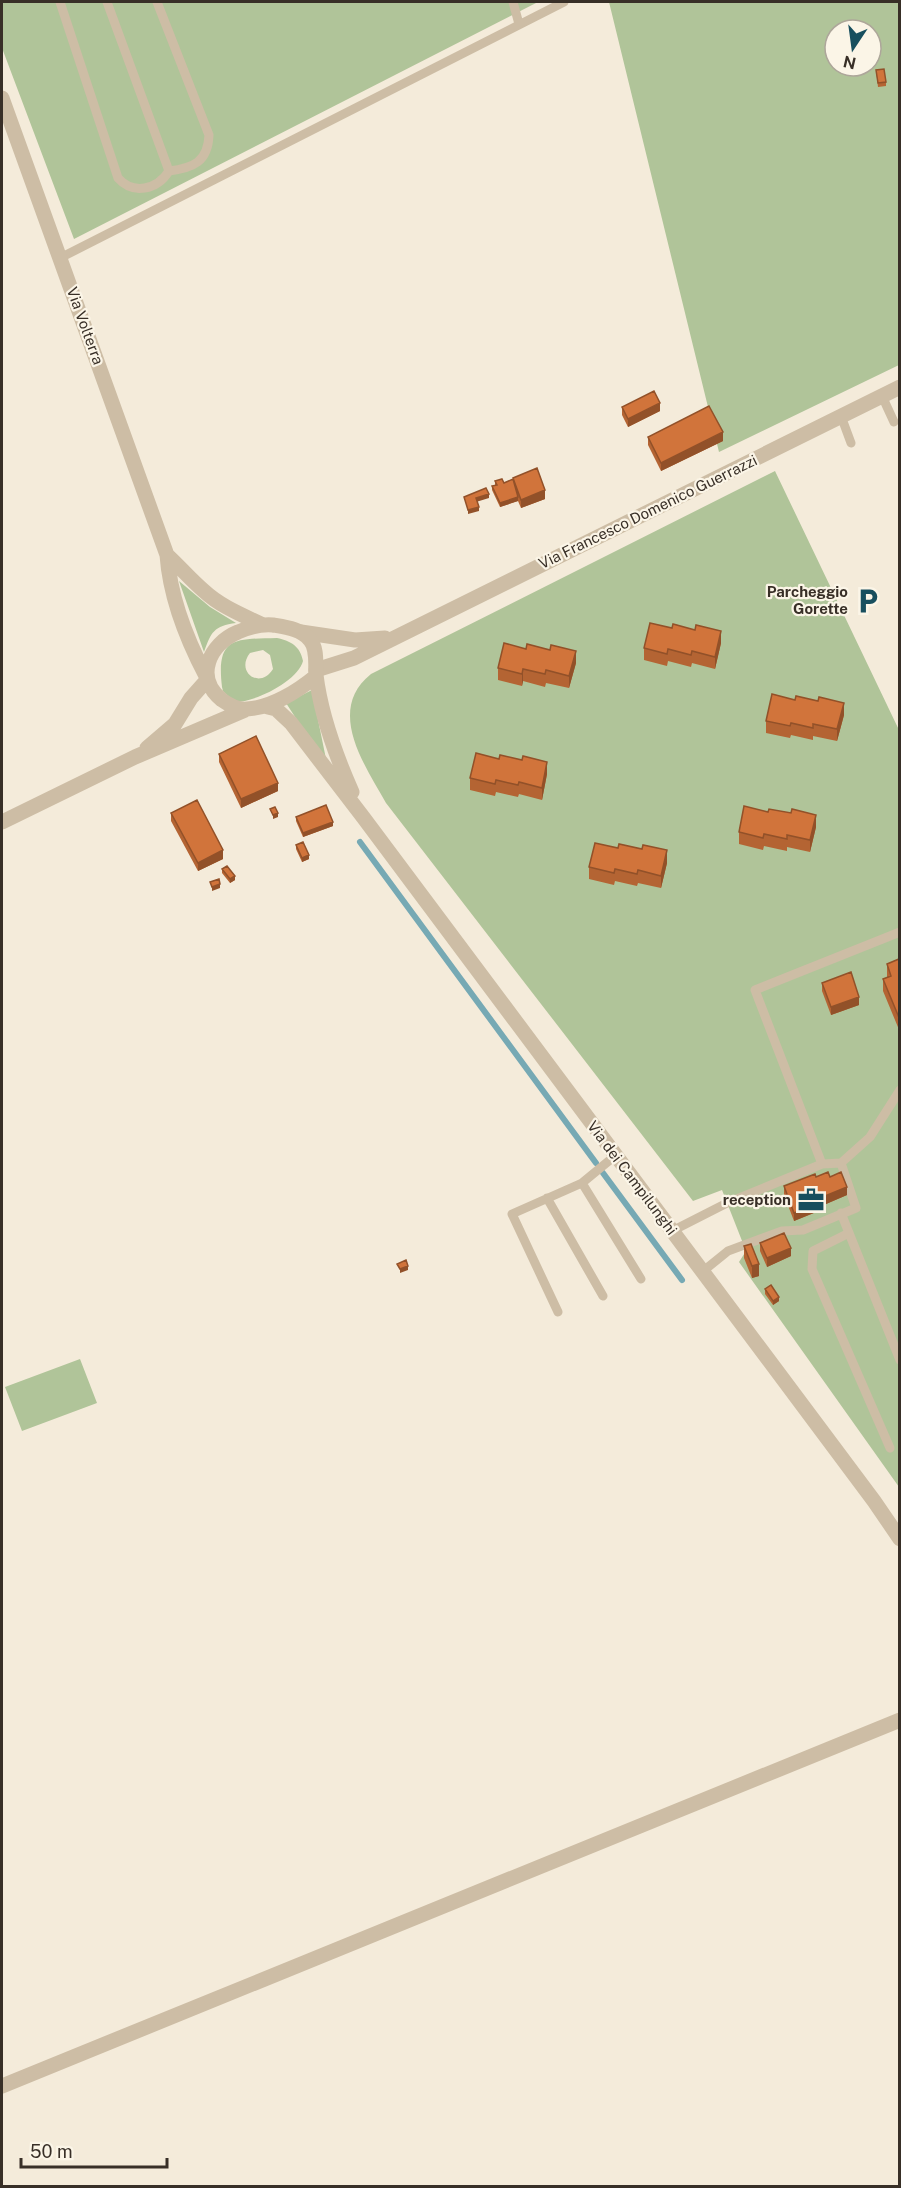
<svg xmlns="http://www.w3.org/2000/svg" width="901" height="2188" font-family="'Public Sans',sans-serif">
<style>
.green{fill:#b0c499;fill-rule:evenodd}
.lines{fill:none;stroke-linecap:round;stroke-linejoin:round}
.stream{stroke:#76a9b4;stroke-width:6}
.service{stroke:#cdbda5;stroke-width:9}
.minor{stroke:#cdbda5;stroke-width:15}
.tertiary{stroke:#cdbda5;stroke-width:15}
.wall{fill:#b46433}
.shaded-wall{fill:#925129}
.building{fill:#d1743b;stroke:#925129;stroke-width:1.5}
.labels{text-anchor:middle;stroke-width:4.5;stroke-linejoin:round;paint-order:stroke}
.street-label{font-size:15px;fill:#382f27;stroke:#fbf5e7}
.poi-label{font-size:15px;font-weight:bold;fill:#382f27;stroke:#fbf5e7;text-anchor:end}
</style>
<rect width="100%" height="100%" fill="#f4ebda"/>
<!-- green -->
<path class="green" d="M2,2H538L74,239L2,48Z
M609,2H899V365L719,452ZM835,30H871V66H835Z
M775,471L899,730V1487L739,1262L746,1251L722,1190L693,1201L386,803C364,764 326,710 371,674Z
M179,581L210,607L236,623C214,626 211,632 204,652Z
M277,638C291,641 300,646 303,661C298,681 254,703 234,702L223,691L222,687C216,637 234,639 277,638ZM263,650L270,655L273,669C260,690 235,672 250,653Z
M312,690L326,759L323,760L286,703Z
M80,1359L97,1403L22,1431L5,1387Z"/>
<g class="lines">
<!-- stream -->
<path class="stream" d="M360,842L596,1163
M603,1173L682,1280"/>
<!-- service -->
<path class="service" d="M60,2L118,178C133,195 157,190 169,171C193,168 208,162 209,135L157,2
M107,2L169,171
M513,2L519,24
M60,258L564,2
M882,396L894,422
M841,416L851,443
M841,1163L870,1137L900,1090
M822,1164L755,990L900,932
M582,1183L641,1279
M547,1198L603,1296
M841,1213L900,1360
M672,1231L727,1203L822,1164L841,1163L856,1208L803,1230L782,1231L728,1251L702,1272
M849,1233L813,1251L812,1269L890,1448
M558,1312L512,1214L582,1183L616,1155"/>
<!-- minor -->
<path class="minor" d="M301,632L355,640L385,638
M316,670L354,658L900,387
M2,2086L900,1720"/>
<!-- tertiary -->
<path class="tertiary" d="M2,98L167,555C170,597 187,640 206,676
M167,555C180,567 191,580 204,591C220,606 242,615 261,624
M316,676C298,691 271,708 247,709C238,710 229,705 222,700C194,678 209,644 238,632C249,627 260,624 273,625C285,627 302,629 310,640C318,649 315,664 316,675C321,716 336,756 352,792
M264,706L276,709L291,723L363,817L874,1501L900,1539
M147,748L175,724L191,698L207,680
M2,822L135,757L245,710"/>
</g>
<!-- wall -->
<path class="wall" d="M876,70L886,82V86L878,87Z
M622,407L660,411L628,427L622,415Z
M648,437L723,441L661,471L648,445Z
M513,478L545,499L521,508L518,501L500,507L492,490V486L495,485V481L504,483L513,482Z
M721,643L715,669L692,663L691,667L668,661L667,666L644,660V648Z
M576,663L569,688L546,683L545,687L523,681L522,686L498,680V668Z
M844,715L837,741L813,736V740L791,735L790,738L766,733V721Z
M219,754L278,791L241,808L219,762Z
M547,774L542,800L519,794L518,797L496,792L495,796L470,790V778Z
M171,813L223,859L198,871L171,821Z
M296,817L333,826L303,837L296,821Z
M816,827L810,852L787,847V851L764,846L763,850L739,844V832Z
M296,845L309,859L302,862L296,849Z
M667,863L661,888L638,883L637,886L615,881L614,885L589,879V867Z
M222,869L235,880L230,883L222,873Z
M900,960V1032L883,991V979L887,978V964Z
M822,983L859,1005L831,1015L822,991Z
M816,1177H830L847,1195L826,1204V1208L794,1221L784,1195V1186Z
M760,1243L791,1256L767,1267L760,1251Z
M744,1246L759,1276L752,1278L744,1258Z
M765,1289L779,1301L773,1305L765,1294Z"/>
<!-- shaded-wall -->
<path class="shaded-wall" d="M660,403V411L628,427V419Z
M723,432V441L661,471V463Z
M545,490V499L521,508V500Z
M489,494V498L476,502V498Z
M518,497V501L500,507V503Z
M479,507V511L468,514V510Z
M721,631V643L715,669V657Z
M576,651V663L569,688V676Z
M523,669V681L522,686V674Z
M844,703V715L837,741V729Z
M547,762V774L542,800V788Z
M278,783V791L241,808V799Z
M278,813V817L273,819V815Z
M816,815V827L810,852V840Z
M333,822V826L303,837V833Z
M223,850V859L198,871V863Z
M667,850V863L661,888V876Z
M309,855V859L302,862V858Z
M235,876V880L230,883V879Z
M220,884V888L212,891V887Z
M859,997V1005L831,1015V1007Z
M847,1187V1195L826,1204V1208L794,1221V1213L825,1196Z
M791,1248V1256L767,1267V1258Z
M759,1264V1276L752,1278V1266Z
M408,1266V1270L400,1273V1269Z
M779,1297V1301L773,1305V1301Z"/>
<!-- building -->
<path class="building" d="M884,69L886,82L878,83L876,70Z
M654,391L660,403L628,419L622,407Z
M709,406L723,432L661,463L648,437Z
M537,468L545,490L521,500L513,478Z
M502,479L504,483L513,479L518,497L500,503L492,486L497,485L495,481Z
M486,488L489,494L476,498L479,507L468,510L464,497Z
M650,623L672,628L673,624L695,630L696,625L721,631L715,657L692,651L691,655L668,649L667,654L644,648Z
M504,643L526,649L527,644L550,650L551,645L576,651L569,676L546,670L545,674L523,669L522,674L498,668Z
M772,694L795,700L796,696L818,701L819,697L844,703L837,729L813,724V728L791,723L790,726L766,721Z
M256,736L278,783L241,799L219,754Z
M476,753L499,759L500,755L522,760L523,756L547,762L542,788L519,782L518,785L496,780L495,784L470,778Z
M197,800L223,850L198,863L171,813Z
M326,805L333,822L303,833L296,817Z
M744,806L768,812L769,809L791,813L792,809L816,815L810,840L787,835V839L764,834L763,838L739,832Z
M275,807L278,813L273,815L270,809Z
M303,842L309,855L302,858L296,845Z
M595,843L618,848L619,844L642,849L643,845L667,850L661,876L638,870L637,874L615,869L614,873L589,867Z
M227,866L235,876L230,879L222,869Z
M219,879L220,884L212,887L210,882Z
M899,959L900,960V1020L883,979L891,976L887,964Z
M851,972L859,997L831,1007L822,983Z
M828,1172L830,1177L841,1172L847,1187L825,1196L826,1200L794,1213L784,1186L815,1174L816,1177Z
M784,1233L791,1248L767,1258L760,1243Z
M751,1244L759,1264L752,1266L744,1246Z
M406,1260L408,1266L400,1269L397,1264Z
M771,1285L779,1297L773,1301L765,1289Z"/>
<!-- icons -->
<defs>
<g id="parking-bare" transform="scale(2.07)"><path d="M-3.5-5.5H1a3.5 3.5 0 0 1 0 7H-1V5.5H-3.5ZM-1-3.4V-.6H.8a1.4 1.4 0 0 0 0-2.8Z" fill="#184f5e" stroke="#fbf5e7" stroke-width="2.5" paint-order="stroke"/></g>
<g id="office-bare" transform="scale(2.07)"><path d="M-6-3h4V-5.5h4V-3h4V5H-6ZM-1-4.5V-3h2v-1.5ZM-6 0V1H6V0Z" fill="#184f5e" stroke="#fbf5e7" stroke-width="2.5" paint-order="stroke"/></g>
</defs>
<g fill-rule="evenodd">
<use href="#parking-bare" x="868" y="601"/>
<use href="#office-bare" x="811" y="1200"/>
</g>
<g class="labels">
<!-- street labels -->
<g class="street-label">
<text transform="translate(85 326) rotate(70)" y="5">Via Volterra</text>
<text transform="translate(648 512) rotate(-26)" y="5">Via Francesco Domenico Guerrazzi</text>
<text transform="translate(632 1178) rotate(53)" y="5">Via dei Campilunghi</text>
</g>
<!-- poi labels -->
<g class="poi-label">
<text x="848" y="597">Parcheggio<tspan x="848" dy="17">Gorette</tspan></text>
<text x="791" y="1205">reception</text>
</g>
</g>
<!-- border -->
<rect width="901" height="2188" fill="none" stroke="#382f27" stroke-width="6"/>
<!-- north arrow -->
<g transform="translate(853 48) rotate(193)"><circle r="28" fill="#fbf5e7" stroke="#ada69a" stroke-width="1.5"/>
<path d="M0-4.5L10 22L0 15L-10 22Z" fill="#184f5e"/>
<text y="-9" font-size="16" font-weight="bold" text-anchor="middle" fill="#382f27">N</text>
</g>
<!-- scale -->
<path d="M21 2158v9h146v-9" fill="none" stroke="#382f27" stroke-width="3"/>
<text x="30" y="2158" font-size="18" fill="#382f27" stroke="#fbf5e7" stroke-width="4.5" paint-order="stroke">50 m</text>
</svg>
